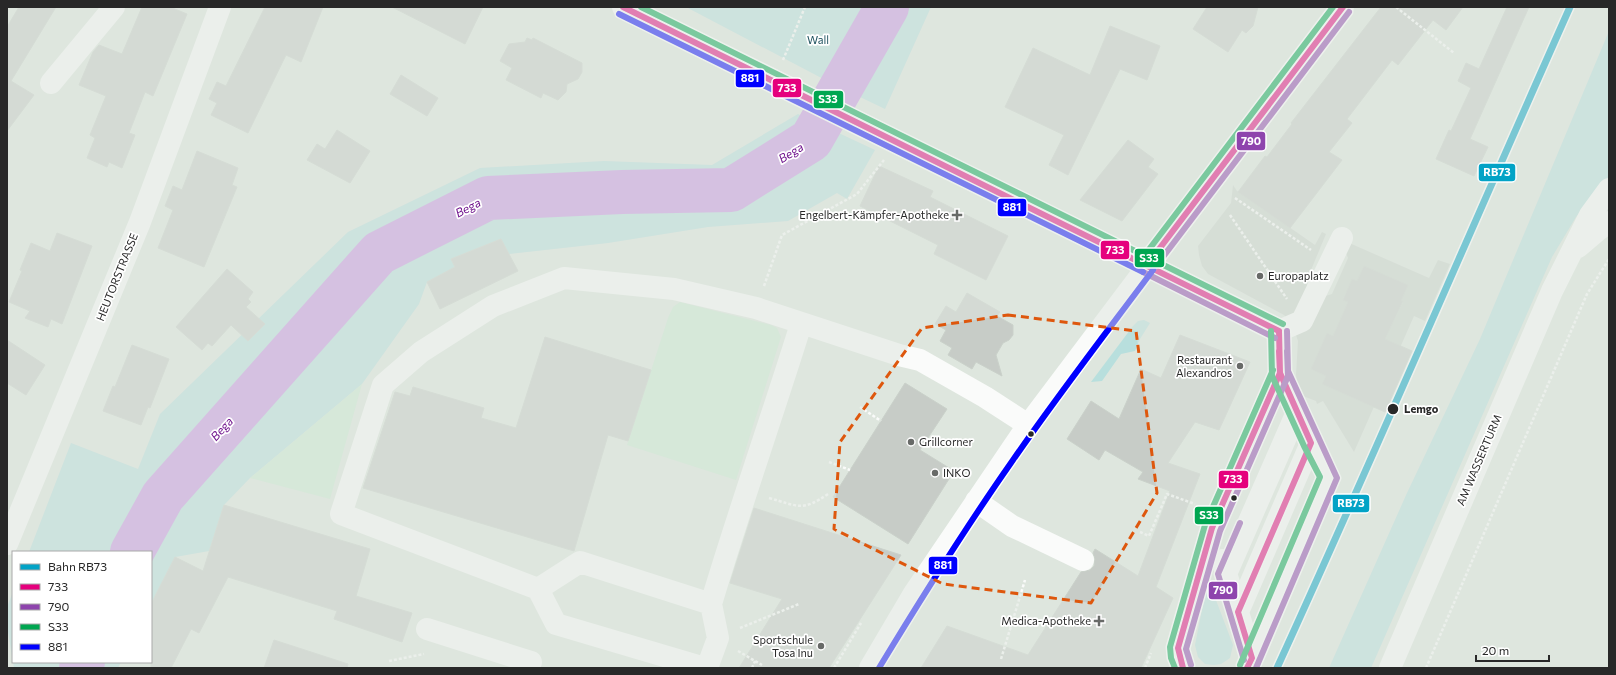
<svg xmlns="http://www.w3.org/2000/svg" width="1616" height="675" font-family="Commissioner,sans-serif">
<style>
.green{fill:#b8dfdd}
.sand{fill:#ccead3}
.plaza{fill:#cdd5cd;fill-rule:evenodd}
.lines{fill:none;stroke-linecap:round;stroke-linejoin:round}
.river{stroke:#ca96e4;stroke-width:44}
.building{fill:#c7ccc7;stroke:#cad1ca}
.path{stroke:#fafbfa;stroke-width:2.5;stroke-dasharray:3 2;stroke-linecap:butt}
.minor{stroke:#fafbfa;stroke-width:22}
.bus-1-casing{stroke:#fff;stroke-width:9}
.bus-2-casing{stroke:#fff;stroke-width:9}
.bus-3-casing{stroke:#fff;stroke-width:9}
.bus-4-casing{stroke:#fff;stroke-width:9}
.bus-1{stroke:#e5007d;stroke-width:6}
.bus-2{stroke:#8e44ad;stroke-width:6}
.bus-3{stroke:#00a651;stroke-width:6}
.bus-4{stroke:#00f;stroke-width:6}
.rail-1-casing{stroke:#fff;stroke-width:10}
.rail-1{stroke:#02a3c6;stroke-width:7}
.marked{fill:none;stroke:#de570d;stroke-width:3;stroke-dasharray:8 5;stroke-linejoin:round}
.poi-dot{fill:#686a68;stroke:#fff;stroke-width:1.5}
.stop-dot{fill:#282828;stroke:#fff;stroke-width:1.5}
.labels{text-anchor:middle;stroke-width:3.5;stroke-linejoin:round;paint-order:stroke}
.park-label{font-size:11px;fill:#1e525f;stroke:#fff}
.poi-label{font-size:11px;fill:#282828;stroke:#fff;text-anchor:end}
.street-label{font-size:11px;fill:#282828;stroke:#fff}
.stop-label{font-size:11px;font-weight:bold;fill:#282828;stroke:#fff;text-anchor:start}
.water-label{font-size:12px;font-style:italic;fill:#71158e;stroke:#fff}
.line-badge{stroke:#fff;stroke-width:1.5}
.badge-label{font-size:11px;text-anchor:middle;font-weight:bold;fill:#fff}
</style>
<rect width="100%" height="100%" fill="#dee6de"/>
<!-- green -->
<path class="green" d="M686,7H931L885,109L831,83Z
M1609,31V176L1576,217L1552,257L1371,668H1329L1407,493L1480,339Z
M798,114L875,150L847,199L837,193L788,221L708,227L608,243L509,254L501,239L451,259L455,267L427,282L419,304L362,384L250,478L224,505L209,551L175,557L151,604V552H29L71,443L138,469L160,414L348,232L480,168L604,161L712,165Z
M1144,320L1150,323L1140,339L1135,351L1121,354L1102,381L1091,382L1133,326L1138,321Z
M1208,579L1233,645L1230,658L1221,664L1214,665L1205,664L1198,657L1195,645Z
M13,592V662H121L118,668H14L7,626V607Z"/>
<!-- sand -->
<path class="sand" d="M680,302L771,325L777,328L781,337L736,480L627,445L668,318L673,307Z
M362,384L330,499L250,478Z"/>
<!-- plaza -->
<path class="plaza" d="M1233,185L1237,191L1315,245L1322,232L1326,234L1306,282L1309,292L1322,297L1332,294L1348,258L1344,248L1347,242L1429,278L1438,260L1450,264L1425,321L1414,316L1354,452L1323,401L1317,404L1316,401L1303,396L1297,382L1296,375L1298,341L1292,323L1284,315L1208,274L1202,266L1199,255L1198,246L1231,203ZM1364,266L1408,285L1401,301L1403,302L1377,355L1360,401L1322,384L1326,376L1311,369L1327,333L1333,336L1348,302L1343,299L1352,280L1357,281Z"/>
<g class="lines">
<!-- river -->
<path class="river" d="M132,552L163,496L379,253L488,198L622,192L731,190L811,140L887,7
M81,668L83,662"/>
</g>
<!-- building -->
<path class="building" d="M19,7H56L11,81L34,95L7,131V27Z
M142,7H170L187,14L153,96L145,92L129,133L135,135L122,168L109,162L107,167L87,158L95,138L90,135L106,96L79,85L93,52L99,45L122,54Z
M265,7H323L301,62L286,55L248,133L211,115L217,103L209,99L217,82L226,86Z
M392,7H483L465,44Z
M1207,7H1258L1253,26L1246,33L1242,30L1228,52L1193,29Z
M1381,7H1463L1446,30L1433,20L1398,65L1392,60L1347,119L1352,123L1329,152L1342,160L1290,228L1238,192L1265,156L1267,157L1292,124L1291,123Z
M1507,7H1529L1470,139L1488,147L1474,176L1436,159L1449,130L1451,131L1471,88L1458,81L1466,63L1479,69Z
M1110,26L1160,46L1147,80L1120,69L1068,175L1049,165L1064,135L1005,107L1033,48L1090,75Z
M527,38L532,40L533,38L582,63V72L578,79L567,84L566,92L558,100L543,93L541,98L506,80L512,68L500,61L509,44L525,42Z
M401,75L438,98L427,116L390,94Z
M337,130L370,151L350,183L307,160L317,144L325,149Z
M1128,140L1154,159L1148,167L1158,174L1122,221L1080,200Z
M197,151L238,168L232,185L237,187L204,267L158,248L173,210L165,206L173,186L182,190Z
M879,166L933,191L930,197L1008,236L986,280L934,254L938,245L860,206Z
M57,233L92,246L62,324L51,319L48,327L25,318L30,311L9,302L22,271L20,270L31,243L50,251Z
M501,239L518,271L440,309L427,282L455,267L451,259Z
M1364,266L1408,285L1401,301H1403L1385,339L1412,351L1385,412L1322,384L1326,376L1311,369L1327,333L1333,336L1348,302L1343,300L1352,279L1357,281Z
M227,269L253,292L248,299L251,302L246,307L265,324L248,341L231,325L212,346L208,343L202,350L176,327Z
M967,293L1000,312L997,316L1013,325V335L1009,340L1003,343L996,355L1002,376L976,362L972,369L948,355L952,348L940,341L946,330L935,324L946,306L956,312Z
M1180,335L1250,362L1219,430L1195,422L1168,463L1200,474L1156,587L1173,598L1141,668H921L947,626L1028,655L1081,572L1090,570L1094,566L1095,559L1093,553L1095,549L1138,576L1170,491L1138,479L1143,472L1105,450L1099,460L1067,439L1091,401L1119,419L1141,369L1161,378Z
M545,337L651,370L628,441L608,435L574,551L363,488L395,392L410,396L413,387L484,408L481,418L516,428Z
M7,340L45,365L26,395L7,383Z
M132,345L169,359L150,408L148,407L141,425L103,411L113,386L115,387Z
M905,383L947,409L920,450L954,471L908,544L833,497Z
M224,505L370,549L356,596L412,613L402,642L334,619L337,611L228,577L199,633L191,629L171,668H151V604L175,557L203,571Z
M754,508L901,555L829,668H739L782,599L730,583Z
M274,640L348,664L347,668H264Z"/>
<g class="lines">
<!-- path -->
<path class="path" d="M1396,7L1454,53
M783,60L805,7
M1235,198L1311,250
M1230,215L1287,299
M764,286L782,235L857,194L884,160
M860,407L881,421
M829,462L850,470
M769,498C798,506 802,512 828,494
M1140,532L1149,536L1167,494L1195,504
M740,628L799,604
M738,651L762,665
M1001,659L1025,580
M389,661L424,654
M752,668L755,661
M834,668L861,623
M1145,668L1151,653
M1426,668L1587,294L1609,259"/>
<!-- minor -->
<path class="minor" d="M623,7L773,80L1279,331L1302,321L1342,238
M51,83L114,7
M1578,247L1598,230L1609,222
M976,501L1012,526L1083,560
M7,544L140,222L220,7
M1222,560L1252,658
M1226,574L1297,412
M538,589L580,562L711,604L718,638L707,668
M711,604C739,510 772,417 801,324
M1238,612L1311,443
M427,629L531,662
M705,668L556,624L538,589L341,514L383,385L421,352L493,306L564,278L674,289L756,308L899,355L920,360L985,397L1028,425
M870,668L913,595L1028,425L1343,7
M1183,668L1179,656L1178,648L1212,528L1280,373
M1247,668L1329,477L1311,443L1280,373L1279,331
M1390,668L1552,291L1590,215L1609,189"/>
<!-- bus-1 casing -->
<g class="bus-1-casing">
<path id="bus-1" d="M623,7L1279,331
M1147,265L1343,7
M1183,668L1178,648L1212,528L1280,373L1279,351
M1247,668L1252,658L1238,612L1311,443L1280,373L1279,331"/>
</g>
<!-- bus-2 casing -->
<g class="bus-2-casing">
<path id="bus-2" d="M1153,270L1349,12
M1143,272L1275,338
M1240,523L1218,574L1244,660
M1191,665L1186,649L1220,531L1288,376L1287,351
M1256,668L1337,478L1288,371L1287,331"/>
</g>
<!-- bus-3 casing -->
<g class="bus-3-casing">
<path id="bus-3" d="M641,7L1283,324
M1141,260L1333,7
M1240,665L1320,477L1304,446L1272,376L1271,331
M1175,668L1171,658L1170,647L1205,525L1273,370"/>
</g>
<!-- bus-4 casing -->
<g class="bus-4-casing">
<path id="bus-4" d="M619,14L1143,272
M879,668C922,597 966,527 1013,460C1058,395 1106,333 1153,270"/>
</g>
<!-- bus-1 -->
<use href="#bus-1" class="bus-1"/>
<!-- bus-2 -->
<use href="#bus-2" class="bus-2"/>
<!-- bus-3 -->
<use href="#bus-3" class="bus-3"/>
<!-- bus-4 -->
<use href="#bus-4" class="bus-4"/>
<!-- rail-1 casing -->
<g class="rail-1-casing">
<path id="rail-1" d="M1277,668C1377,449 1472,227 1570,7"/>
</g>
<!-- rail-1 -->
<use href="#rail-1" class="rail-1"/>
</g>
<!-- marked area -->
<path d="M0 0H1616V675H0ZM1008,315L1136,331L1157,493L1091,603L943,584L834,529L840,442L922,328Z" fill="#dee6de" fill-opacity=".55" fill-rule="evenodd"/>
<path class="marked" d="M1008,315L1136,331L1157,493L1091,603L943,584L834,529L840,442L922,328Z"/>
<!-- markers -->
<g class="poi-dot">
<path d="M955 209h4v4h4v4h-4v4h-4v-4h-4v-4h4z"/>
<circle cx="1260" cy="276" r="4"/>
<circle cx="1240" cy="366" r="4"/>
<circle cx="911" cy="442" r="4"/>
<circle cx="935" cy="473" r="4"/>
<path d="M1097 615h4v4h4v4h-4v4h-4v-4h-4v-4h4z"/>
<circle cx="821" cy="646" r="4"/>
</g>
<g class="stop-dot">
<circle cx="1393" cy="409" r="6"/>
<circle cx="1031" cy="434" r="3.5"/>
<circle cx="1234" cy="498" r="3.5"/>
</g>
<g class="labels">
<!-- park labels -->
<g class="park-label">
<text x="818" y="44">Wall</text>
</g>
<!-- poi labels -->
<g class="poi-label">
<text x="949" y="219">Engelbert-Kämpfer-Apotheke</text>
<text x="1268" y="280" text-anchor="start">Europaplatz</text>
<text x="1232" y="364">Restaurant<tspan x="1232" dy="13">Alexandros</tspan></text>
<text x="919" y="446" text-anchor="start">Grillcorner</text>
<text x="943" y="477" text-anchor="start">INKO</text>
<text x="1091" y="625">Medica-Apotheke</text>
<text x="813" y="644">Sportschule<tspan x="813" dy="13">Tosa Inu</tspan></text>
</g>
<!-- street labels -->
<g class="street-label">
<text transform="translate(117 277) rotate(-68)" y="4">HEUTORSTRASSE</text>
<text transform="translate(1479 460) rotate(-67)" y="4">AM WASSERTURM</text>
</g>
<!-- stop labels -->
<g class="stop-label">
<text x="1404" y="413">Lemgo</text>
</g>
<!-- water labels -->
<g class="water-label">
<text transform="translate(791 153) rotate(-32)" y="4">Bega</text>
<text transform="translate(468 208) rotate(-27)" y="4">Bega</text>
<text transform="translate(222 429) rotate(-48)" y="4">Bega</text>
</g>
</g>
<g class="line-badge">
<rect x="735" y="69" width="30" height="19" rx="4" fill="#00f"/>
<rect x="772" y="78" width="30" height="20" rx="4" fill="#e5007d"/>
<rect x="813" y="90" width="31" height="19" rx="4" fill="#00a651"/>
<rect x="1236" y="131" width="30" height="20" rx="4" fill="#8e44ad"/>
<rect x="1478" y="163" width="38" height="19" rx="4" fill="#02a3c6"/>
<rect x="997" y="198" width="30" height="19" rx="4" fill="#00f"/>
<rect x="1100" y="240" width="30" height="20" rx="4" fill="#e5007d"/>
<rect x="1134" y="248" width="31" height="20" rx="4" fill="#00a651"/>
<rect x="1218" y="470" width="31" height="19" rx="4" fill="#e5007d"/>
<rect x="1332" y="494" width="38" height="19" rx="4" fill="#02a3c6"/>
<rect x="1194" y="506" width="30" height="19" rx="4" fill="#00a651"/>
<rect x="928" y="556" width="30" height="19" rx="4" fill="#00f"/>
<rect x="1208" y="581" width="30" height="19" rx="4" fill="#8e44ad"/>
</g>
<g class="badge-label">
<text x="750" y="82">881</text>
<text x="787" y="92">733</text>
<text x="828" y="103">S33</text>
<text x="1251" y="145">790</text>
<text x="1497" y="176">RB73</text>
<text x="1012" y="211">881</text>
<text x="1115" y="254">733</text>
<text x="1149" y="262">S33</text>
<text x="1233" y="483">733</text>
<text x="1351" y="507">RB73</text>
<text x="1209" y="519">S33</text>
<text x="943" y="569">881</text>
<text x="1223" y="594">790</text>
</g>
<!-- border -->
<rect width="1616" height="675" fill="none" stroke="#282828" stroke-width="16"/>
<!-- legend -->
<rect x="12" y="551" width="140" height="112" fill="#ffffff" stroke="#a9a9a9"/>
<rect x="20" y="564" width="20" height="6" fill="#02a3c6" stroke="#a9a9a9"/>
<text x="48" y="571" font-size="12" fill="#282828">Bahn RB73</text>
<rect x="20" y="584" width="20" height="6" fill="#e5007d" stroke="#a9a9a9"/>
<text x="48" y="591" font-size="12" fill="#282828">733</text>
<rect x="20" y="604" width="20" height="6" fill="#8e44ad" stroke="#a9a9a9"/>
<text x="48" y="611" font-size="12" fill="#282828">790</text>
<rect x="20" y="624" width="20" height="6" fill="#00a651" stroke="#a9a9a9"/>
<text x="48" y="631" font-size="12" fill="#282828">S33</text>
<rect x="20" y="644" width="20" height="6" fill="#0000ff" stroke="#a9a9a9"/>
<text x="48" y="651" font-size="12" fill="#282828">881</text>
<!-- scale -->
<path d="M1476 655v6h73v-6" fill="none" stroke="#282828" stroke-width="2"/>
<text x="1482" y="655" font-size="12" fill="#282828" stroke="#ffffff" stroke-width="3" paint-order="stroke">20 m</text>
</svg>
